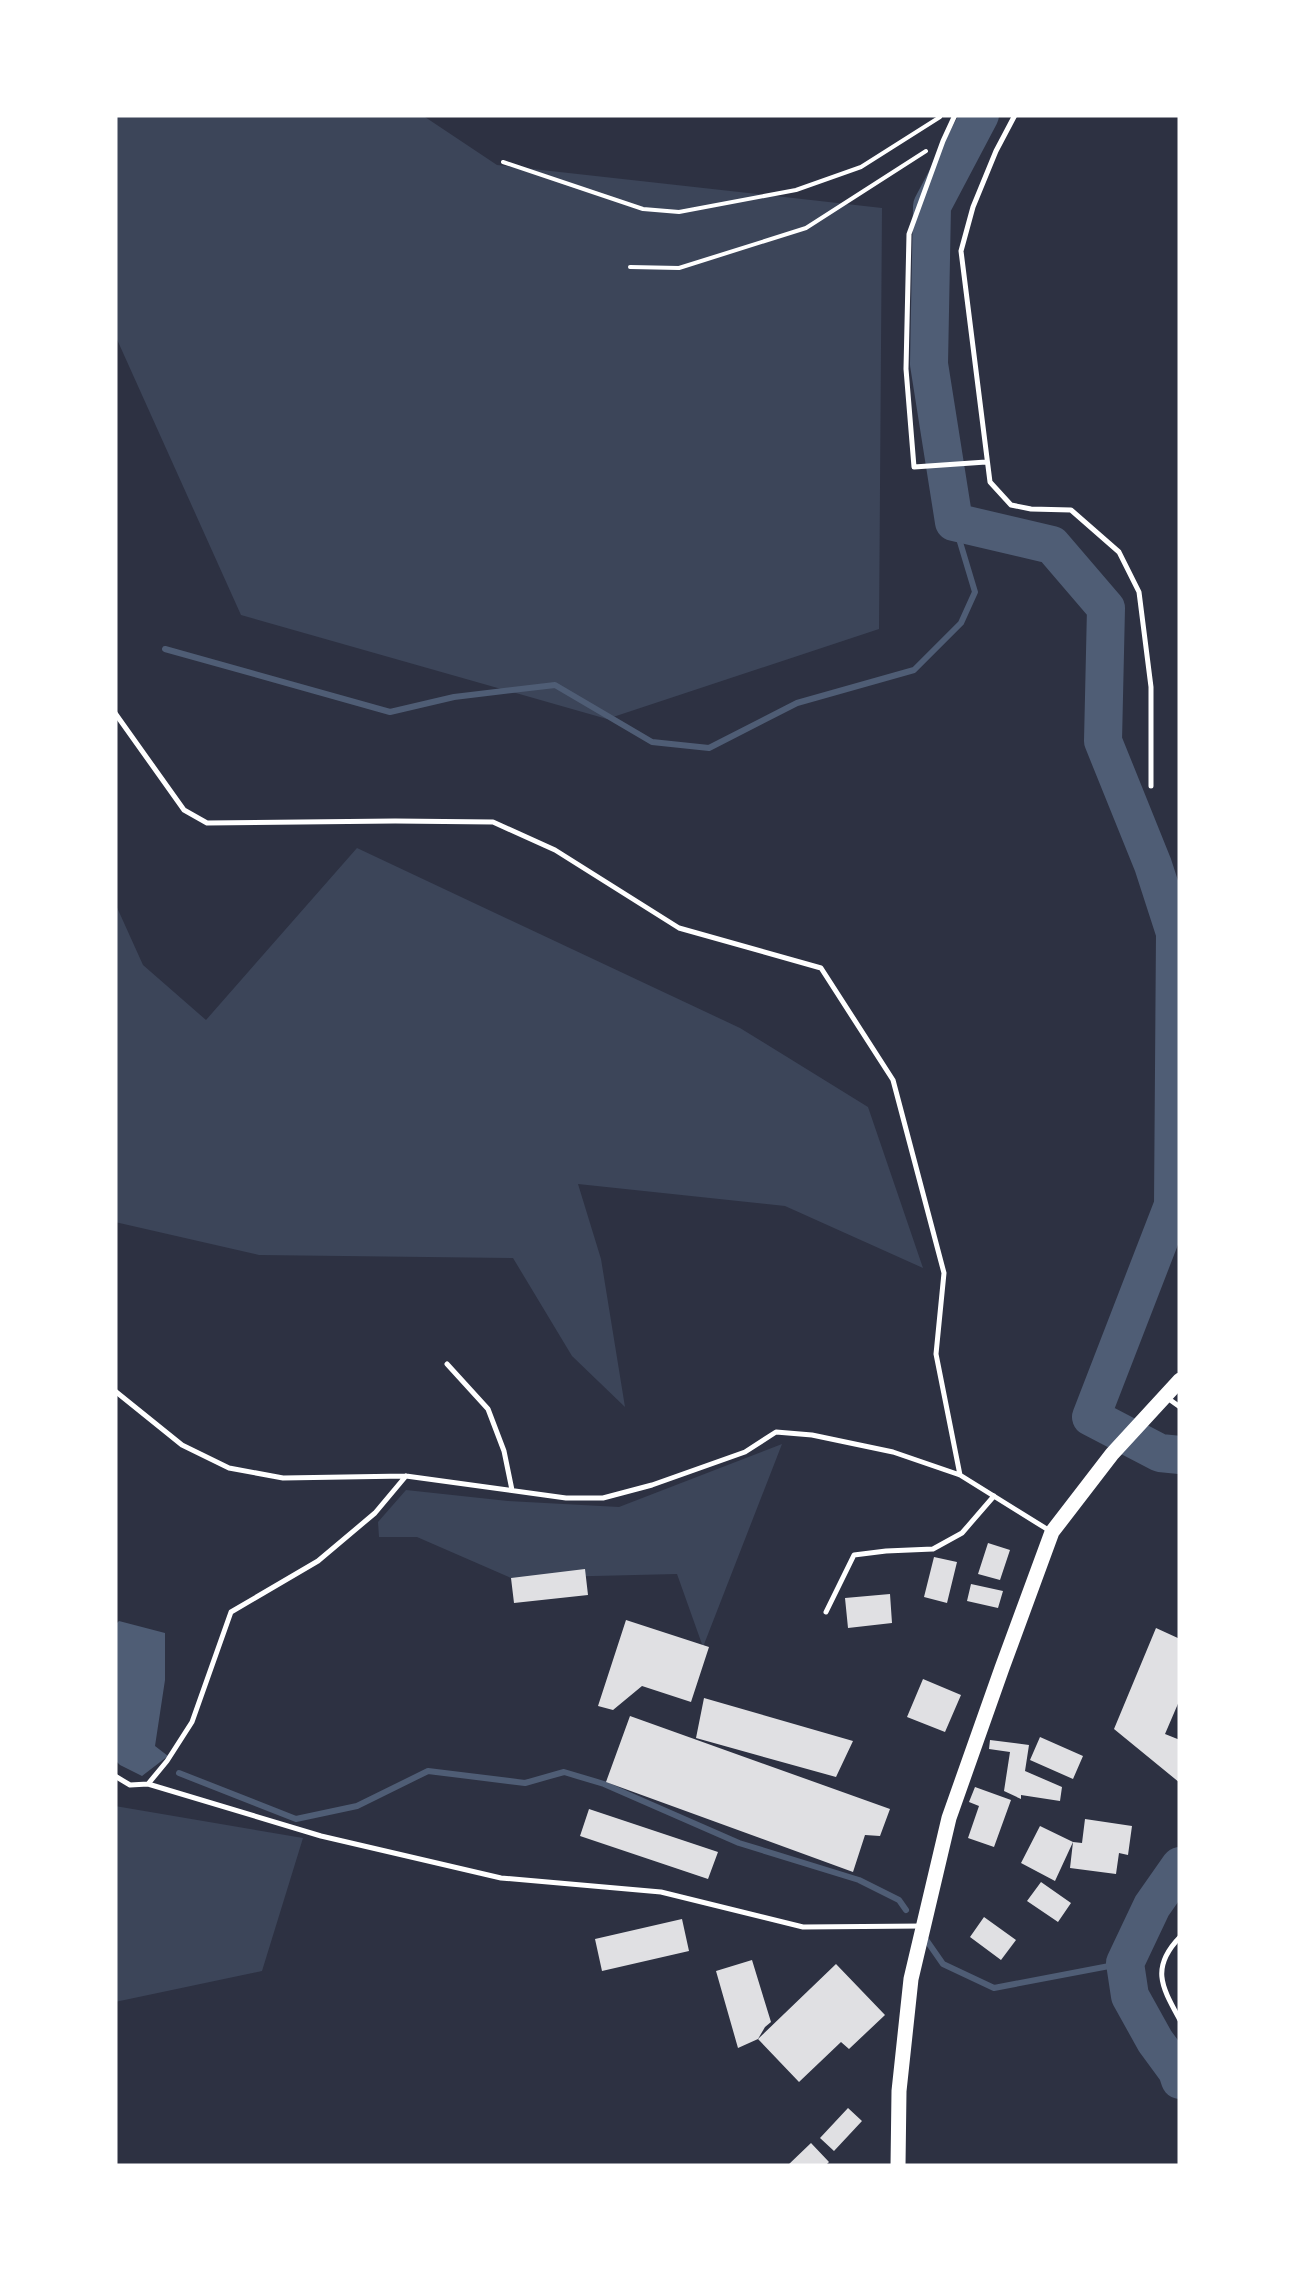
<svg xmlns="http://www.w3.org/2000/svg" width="1295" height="2281" font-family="'Golos Text',sans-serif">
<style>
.green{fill:#3c4559}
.water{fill:#4f5d75}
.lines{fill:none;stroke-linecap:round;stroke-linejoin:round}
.stream{stroke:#4f5d75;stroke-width:6}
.river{stroke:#4f5d75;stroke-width:38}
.building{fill:#e0e0e3}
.path{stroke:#fff;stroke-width:4}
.service{stroke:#fff;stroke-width:5}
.secondary{stroke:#fff;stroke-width:15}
</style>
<rect width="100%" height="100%" fill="#2d3142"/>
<!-- green -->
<path class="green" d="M115,115H422L497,165L882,208L879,629L607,719L241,615L115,335Z
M357,848L740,1028L868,1107L923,1268L785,1206L578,1184L601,1259L625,1407L572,1356L513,1258L259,1255L115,1222V903L143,965L206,1020Z
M782,1444L703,1647L677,1574L511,1578L417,1537H379L378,1522L406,1490L508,1501L619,1507Z
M115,1806L303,1838L262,1971L115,2002Z"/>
<!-- water -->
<path class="water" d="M119,1621L165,1633V1680L155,1746L168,1756L142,1776L120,1765L115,1760V1625Z"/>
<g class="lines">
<!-- stream -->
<path class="stream" d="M165,649L390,712L454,697L555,685L652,742L709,748L797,703L914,670L961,623L975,592L954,522
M179,1773L296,1819L357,1806L428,1771L525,1783L564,1772L604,1784L739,1843L859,1880L899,1900L906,1910
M927,1941L943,1964L994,1988L1125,1963"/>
<!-- river -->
<path class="river" d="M980,115L932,206L929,364L954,522L1052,545L1106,608L1103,741L1153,865L1175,933L1173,1205L1091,1417L1160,1453L1180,1455
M1180,1866L1152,1906L1125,1963L1130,1996L1155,2041L1177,2071L1180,2080"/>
</g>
<!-- building -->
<path class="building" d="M988,1543L1010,1550L1000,1580L978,1574Z
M934,1557L957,1562L947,1603L924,1597Z
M585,1569L588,1595L514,1603L511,1578Z
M971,1584L1003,1591L998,1608L967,1601Z
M890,1594L892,1623L848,1628L845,1598Z
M626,1620L709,1647L691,1702L642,1686L613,1710L598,1706Z
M1156,1628L1180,1639V1699L1165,1734L1180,1740V1783L1114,1729Z
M923,1679L961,1695L945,1732L907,1717Z
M704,1698L853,1741L836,1777L696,1738Z
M630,1716L890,1809L880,1836L865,1835L853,1872L606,1782Z
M1040,1737L1083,1756L1073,1779L1030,1760Z
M990,1740L1029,1745L1025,1771L1062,1787L1060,1801L1021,1795V1799L1004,1791L1010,1752L989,1749Z
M975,1787L1011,1800L994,1847L968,1838L979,1806L969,1802Z
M589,1809L718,1852L708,1879L580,1836Z
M1085,1819L1132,1826L1128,1855L1119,1853L1116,1874L1070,1868L1073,1842L1055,1881L1021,1863L1040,1826L1073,1842L1082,1843Z
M1041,1882L1071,1903L1058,1922L1027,1901Z
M984,1917L1016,1940L1001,1960L970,1937Z
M682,1919L689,1951L602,1971L595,1939Z
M752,1960L771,2022L765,2027L758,2039L836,1964L885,2015L849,2049L841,2042L799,2082L758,2039L738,2048L716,1971Z
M848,2108L862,2121L834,2151L820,2138Z
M811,2143L829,2162L825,2166H787Z"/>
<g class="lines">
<!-- path -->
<path class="path" d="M503,162L643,209L679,212L796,190L861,167L940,117
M630,267L679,268L806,228L926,151"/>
<!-- service -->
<path class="service" d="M955,115L943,141L909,234L906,369L914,467L986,462
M1015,115L996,151L973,207L961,251L990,482L1011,505L1031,509L1071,510L1119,552L1139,592L1151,687V786
M115,713L184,810L207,823L395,821L493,822L555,850L679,928L821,968L893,1080L944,1273L936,1354L960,1475
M447,1364L488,1409L504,1451L512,1490
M115,1391L182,1445L229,1468L283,1478L406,1476L566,1498H603L652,1485L745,1452L776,1432L812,1435L893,1452L960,1475L1050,1531
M1166,1397L1180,1407
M826,1612L854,1555L886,1551L933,1549L962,1533L994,1496
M115,1776L130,1785L148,1784L167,1761L192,1722L231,1612L318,1561L375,1513L406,1476
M148,1784L321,1836L501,1878L661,1892L803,1927L923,1926
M1180,1937C1150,1968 1162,1987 1180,2020"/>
<!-- secondary -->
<path class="secondary" d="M898,2166L899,2091L911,1979L949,1818L1002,1668L1052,1532L1112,1454L1180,1380"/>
</g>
<!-- border -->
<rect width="1295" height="2281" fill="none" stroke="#ffffff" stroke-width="235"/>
</svg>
